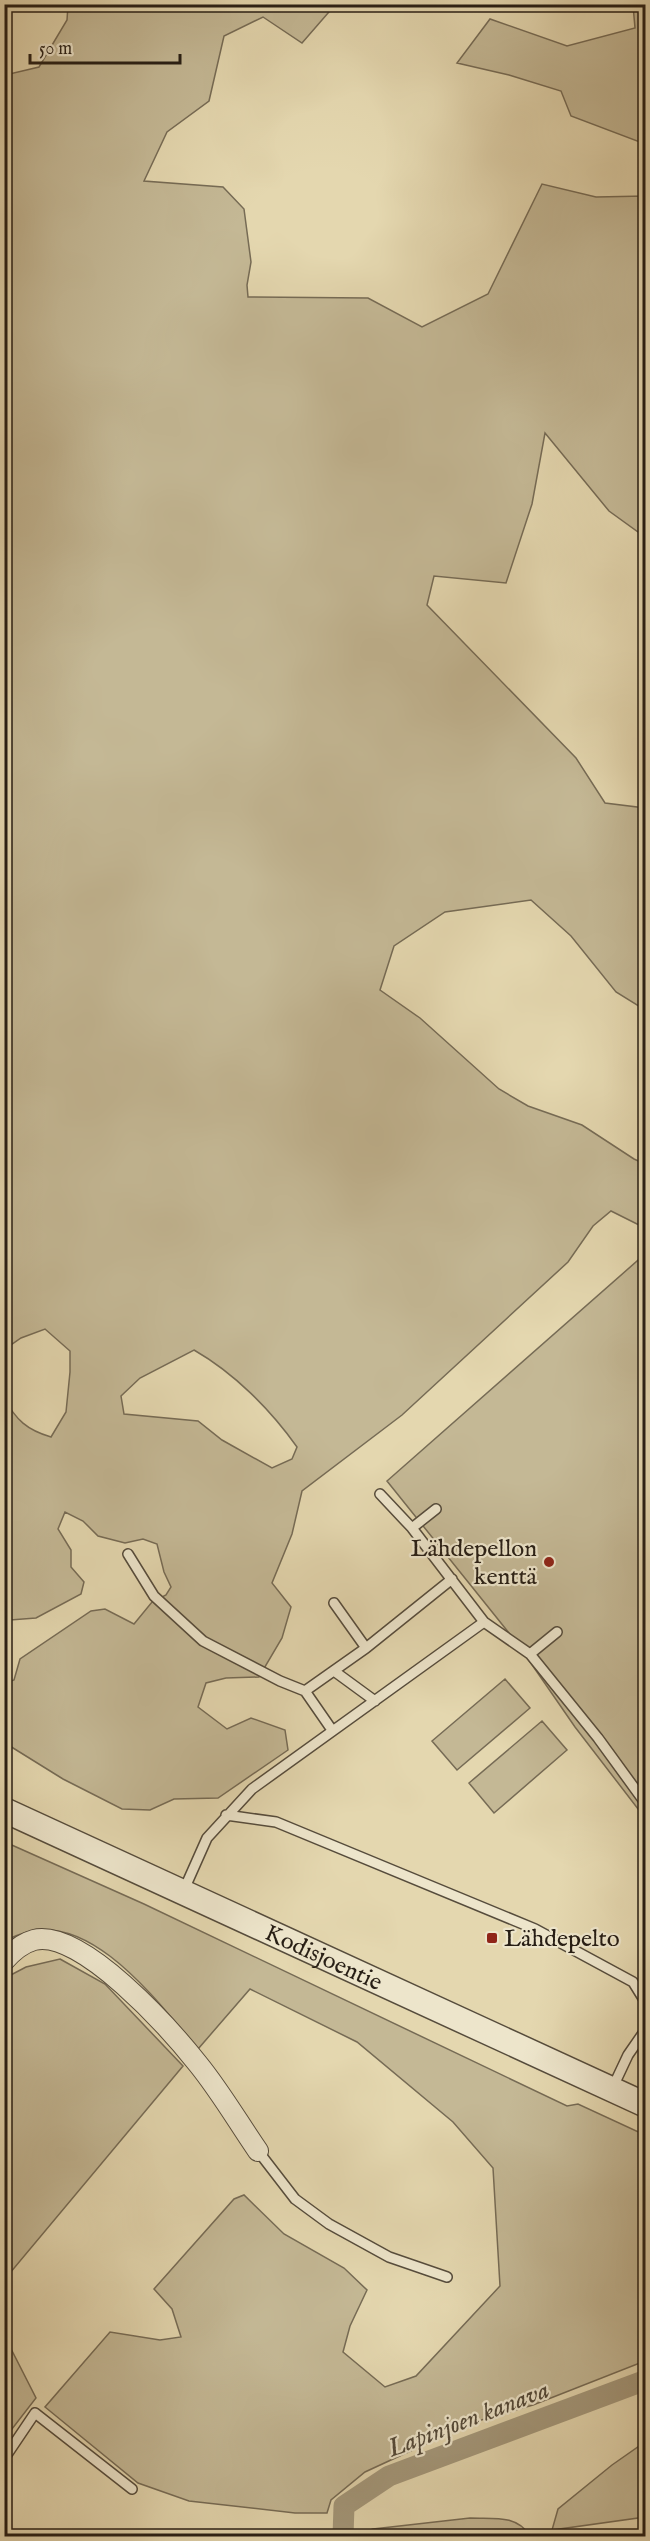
<svg xmlns="http://www.w3.org/2000/svg" width="650" height="2541" font-family="'IM FELL English',serif">
<style>
.green{fill:#c4b895;stroke:#766b55;stroke-width:1.5;fill-rule:evenodd}
.lines{fill:none;stroke-linecap:round;stroke-linejoin:round}
.canal{stroke:#a4987b;stroke-width:21}
.service-casing{stroke:#564c3c;stroke-width:12}
.minor-casing{stroke:#564c3c;stroke-width:22}
.tertiary-casing{stroke:#564c3c;stroke-width:27}
.service{stroke:#ede5cb;stroke-width:9}
.minor{stroke:#ede5cb;stroke-width:20}
.tertiary{stroke:#ede5cb;stroke-width:24}
.poi-dot{fill:#8f2418;stroke:#ede5cb;stroke-width:2}
.labels{text-anchor:middle;stroke-width:4.5;stroke-linejoin:round;paint-order:stroke}
.poi-label{font-size:24px;fill:#271e15;stroke:#ede5cb;text-anchor:end}
.street-label{font-size:24px;fill:#271e15;stroke:#ede5cb}
.water-label{font-size:26px;font-style:italic;fill:#534939;stroke:#ede5cb}
</style>
<rect width="100%" height="100%" fill="#e4d7af"/>
<filter id="stains"><feTurbulence type="fractalNoise" baseFrequency=".00333" numOctaves="4"/><feColorMatrix values="0 0 0 0 .2 0 0 0 0 .09 0 0 0 0 .02 0 0 0 .5 -.17"/></filter>
<radialGradient id="worn" r=".72"><stop offset=".6" stop-color="#630" stop-opacity="0"/><stop offset="1" stop-color="#630" stop-opacity=".3"/></radialGradient>
<!-- green -->
<path class="green" d="M68,5H335L302,43L263,17L224,36L209,101L167,132L144,181L223,187L244,209L251,262L247,285L248,297L368,298L422,327L488,294L542,184L596,197L645,196V537L609,511L545,433L532,504L506,583L434,576L427,605L576,758L605,803L645,808V1010L616,992L571,936L531,900L445,912L394,946L380,990L420,1018L499,1089L528,1106L582,1125L634,1159L645,1164V1228L611,1211L593,1226L568,1262L402,1415L302,1491L292,1534L272,1583L291,1607L282,1638L259,1677L226,1678L206,1683L198,1707L227,1729L251,1718L285,1730L288,1750L218,1798L174,1799L150,1810L122,1809L63,1779L5,1743V1683L14,1680L20,1659L91,1611L105,1609L134,1624L152,1602L166,1595L171,1587L164,1572L157,1544L143,1539L125,1543L98,1536L83,1521L65,1512L58,1529L71,1550V1567L84,1582L81,1594L36,1618L10,1620L4,1613V1398C16,1420 27,1430 51,1437L66,1412L70,1372V1351L45,1329L21,1338L5,1349V75L39,67L67,20ZM194,1350C234,1373 270,1409 297,1447L292,1459L272,1468L222,1440L198,1421L124,1414L121,1396L140,1378Z
M633,5H645V144L571,116L561,91L509,75L457,63L490,19L567,46L635,28Z
M645,1254V1818L575,1727L517,1643L387,1481Z
M505,1679L530,1708L457,1770L432,1741Z
M542,1721L567,1750L494,1813L469,1783Z
M5,1842L144,1904L567,2106L578,2104L645,2135V2361L533,2405L471,2423L365,2472L331,2500L327,2513H295L189,2501L138,2483L45,2407L110,2332L160,2340L181,2337L172,2309L154,2289L234,2199L244,2195L284,2234L344,2268L367,2290L350,2326L343,2352L385,2387L416,2376L500,2286L493,2168L453,2122L357,2042L250,1989L198,2049C159,2004 90,1908 21,1934C15,1936 9,1938 5,1942Z
M60,1959L105,1984L183,2066L5,2279V1978L26,1967Z
M4,2335L36,2398L5,2438H4Z
M645,2442V2517L552,2530L558,2509L612,2465Z
M470,2518C492,2519 517,2514 530,2536H360L361,2533L373,2529Z"/>
<g class="lines">
<!-- canal -->
<path class="canal" d="M343,2536L344,2506L389,2476L646,2380"/>
<!-- service casing -->
<g class="service-casing">
<path id="service" d="M380,1494L412,1528L484,1622L530,1654L598,1738L646,1804
M412,1528L436,1509
M128,1554L154,1596L203,1641L280,1681L305,1691L332,1730
M334,1603L366,1648
M530,1654L557,1632
M334,1671L375,1701
M305,1691L366,1648L452,1579
M226,1815L276,1822L535,1929L633,1982L646,2003
M183,1892L207,1838L252,1789L484,1622
M612,2089L628,2055L646,2029
M258,2151L295,2199L329,2224L389,2257L447,2277
M4,2459L35,2413L132,2489"/>
</g>
<!-- minor casing -->
<g class="minor-casing">
<path id="minor" d="M4,1961C12,1952 23,1943 34,1940C81,1928 171,2030 198,2064C220,2091 238,2122 258,2151"/>
</g>
<!-- tertiary casing -->
<g class="tertiary-casing">
<g id="tertiary">
<path id="s1" d="M4,1810L646,2105"/>
</g>
</g>
<!-- service -->
<use href="#service" class="service"/>
<!-- minor -->
<use href="#minor" class="minor"/>
<!-- tertiary -->
<use href="#tertiary" class="tertiary"/>
</g>
<!-- markers -->
<g class="poi-dot">
<circle cx="549" cy="1562" r="6"/>
<rect x="486" y="1932" width="12" height="12" rx="3"/>
</g>
<g class="labels">
<!-- poi labels -->
<g class="poi-label">
<text x="537" y="1556">Lähdepellon<tspan x="537" dy="28">kenttä</tspan></text>
<text x="504" y="1946" text-anchor="start">Lähdepelto</text>
</g>
<!-- street labels -->
<g class="street-label">
<text dy="8" stroke="none"><textPath href="#s1" startOffset="352">Kodisjoentie</textPath></text>
</g>
<!-- water labels -->
<g class="water-label">
<text transform="translate(468 2418) rotate(-21)" y="9">Lapinjoen kanava</text>
</g>
</g>
<!-- margin -->
<rect width="650" height="2541" fill="none" stroke="#e4d7af" stroke-width="24"/>
<rect x="6" y="6" width="638" height="2529" fill="none" stroke="#271e15" stroke-width="3"/>
<rect x="12" y="12" width="626" height="2517" fill="none" stroke="#271e15" stroke-width="1.5"/>
<!-- scale -->
<path d="M30 54v9h150v-9" fill="none" stroke="#271e15" stroke-width="3"/>
<text x="39" y="54" font-size="18" fill="#271e15" stroke="#ede5cb" stroke-width="4.5" paint-order="stroke">50 m</text>
<rect width="100%" height="100%" filter="url(#stains)"/>
<rect width="100%" height="100%" fill="url(#worn)"/>
</svg>
